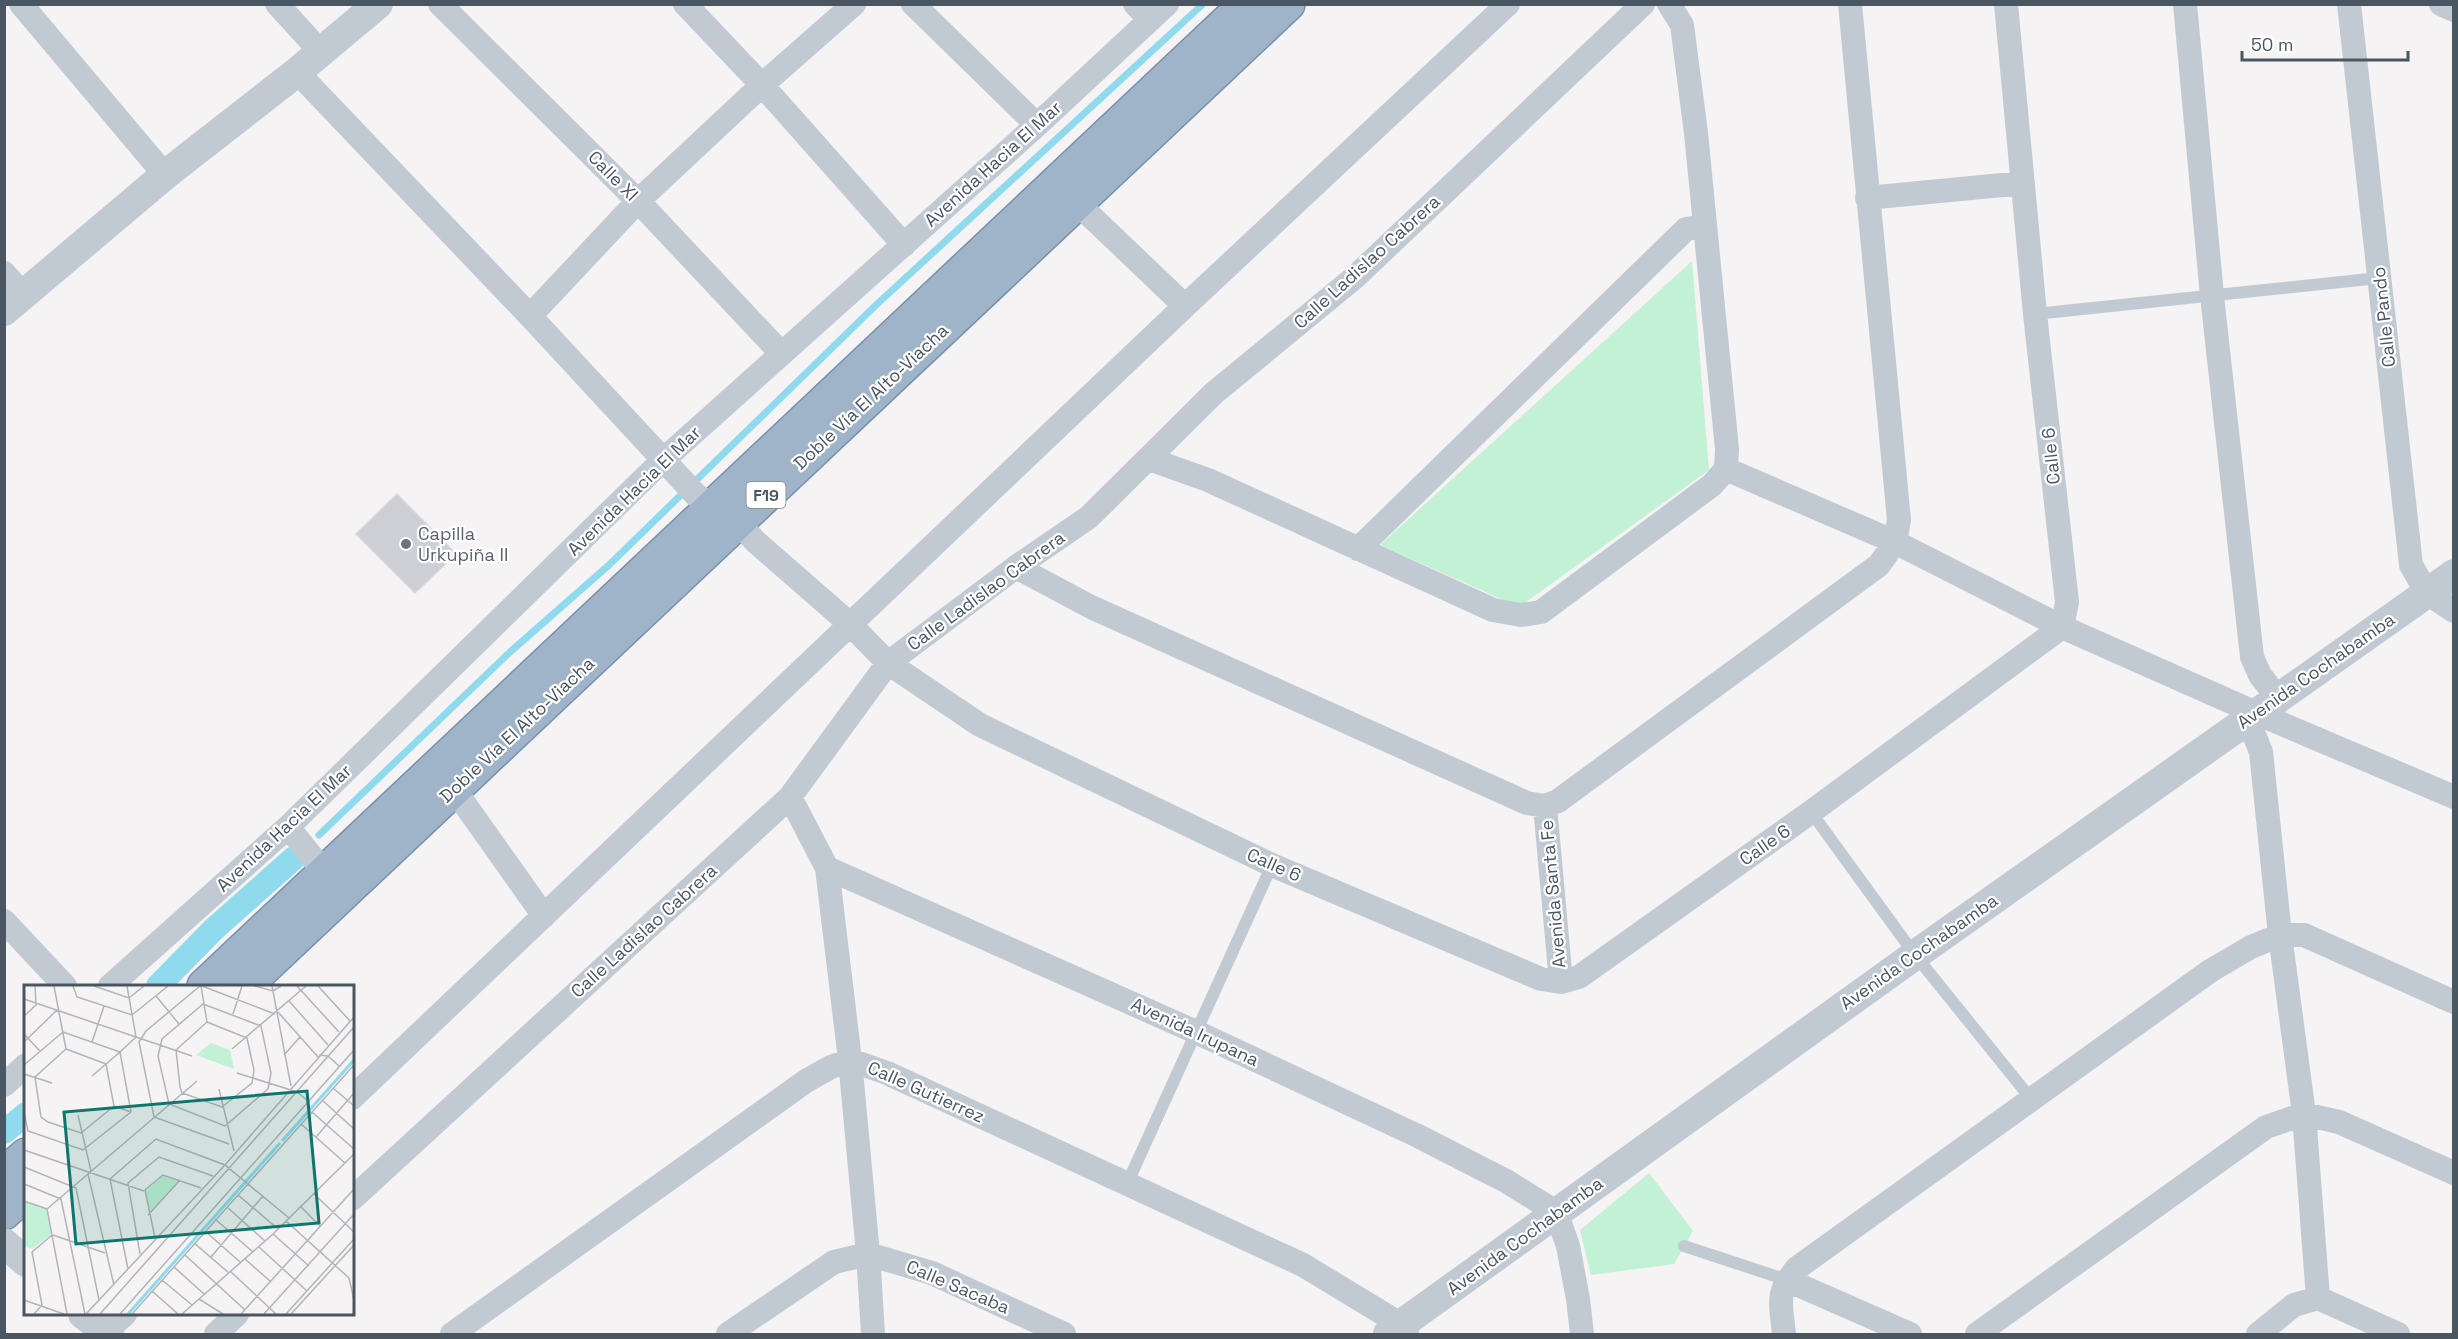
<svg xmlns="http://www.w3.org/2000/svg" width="2458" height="1339" font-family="'Space Grotesk',sans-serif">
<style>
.green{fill:#c3f1d5}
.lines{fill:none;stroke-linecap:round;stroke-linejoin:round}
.stream{stroke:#90daee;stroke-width:7}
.canal{stroke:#90daee;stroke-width:24}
.building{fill:#cdcfd5;stroke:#d7d9de;stroke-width:1.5}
.trunk-casing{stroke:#7690ad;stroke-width:36}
.service{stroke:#c1cad2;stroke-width:12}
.minor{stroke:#c1cad2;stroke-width:24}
.tertiary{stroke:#c1cad2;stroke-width:30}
.trunk{stroke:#9fb4c9;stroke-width:33}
.worship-dot{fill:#6b7280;stroke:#fff;stroke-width:2}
.labels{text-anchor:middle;stroke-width:4.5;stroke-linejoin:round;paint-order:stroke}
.shield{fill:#fff;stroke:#808990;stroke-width:1.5}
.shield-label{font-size:16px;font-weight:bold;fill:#4a5661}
.street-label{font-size:18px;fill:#4a5661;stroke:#fff}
.worship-label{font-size:18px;fill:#5b616d;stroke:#fff;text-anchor:start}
.inset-river{fill:none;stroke:#90daee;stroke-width:3}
.inset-road{fill:none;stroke:#b1b4b9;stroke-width:1.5}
.view{fill:#0f766e;fill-opacity:0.15;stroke:#0f766e;stroke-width:3}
.inset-edge{fill:none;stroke:#4a5661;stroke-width:3}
</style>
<rect width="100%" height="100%" fill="#f5f3f3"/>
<!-- green -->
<path class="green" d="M1692,261L1709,470L1519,607L1380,545Z
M1649,1173L1693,1231L1674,1264L1591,1275L1580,1230Z"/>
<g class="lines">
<!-- stream -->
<path class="stream" d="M319,835L510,652L609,565L875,306L1203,4"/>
<!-- canal -->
<path class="canal" d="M158,986L214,929L294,858
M4,1132L26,1114"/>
</g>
<!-- building -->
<path class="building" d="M397,494L456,554L415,593L356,534Z"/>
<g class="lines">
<!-- trunk casing -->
<g class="trunk-casing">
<path id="trunk" d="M204,986L1246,4
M245,986L1288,4
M4,1174L26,1155
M4,1213L26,1193"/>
</g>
<!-- service -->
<path class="service" d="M2035,314L2379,278
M1811,812L1915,955L2032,1100
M1127,1184L1272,865
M1684,1246L1787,1280"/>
<!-- minor -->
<path class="minor" d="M21,4L165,175
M277,4L320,51
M440,4L638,201L781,353
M685,4L762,85L904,245
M913,4L1037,125
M1135,4L1150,20
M2185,4L2212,296L2252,657L2260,675L2278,698
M2349,4L2411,565L2427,593L2454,611
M2441,4L2454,10
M297,72L530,316L696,495L737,522L756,542L850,624L888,663L980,725L1272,865L1541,979L1561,982L1579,977L1811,812L2062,627L2067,602L2035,314L2006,4
M1867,198L2023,183
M1077,203L1185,306
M4,273L24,295
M530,316L638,201L762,85L854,4
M1149,459L1208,480L1493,610L1521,615L1541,612L1712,485L1726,469L1727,449L1696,133L1682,25L1669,4
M1726,469L1895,542L2062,627L2256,713L2454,797
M1358,549L1686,229L1704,226
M1016,567L1091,607L1527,803L1545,806L1558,801L1879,565L1895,542L1899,520L1850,4
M2243,723L2255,737L2261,752L2280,935L2304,1114L2318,1298
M454,789L544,916
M790,797L827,868L850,1060L868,1254L873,1334
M1545,806L1561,982
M288,827L325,873
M827,868L1196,1032L1418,1136L1506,1181L1556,1212L1568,1246L1578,1299L1582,1334
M4,921L65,986
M110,986L288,827L663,460L1037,125L1167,4
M4,1085L26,1065
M352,1098L1185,306L1508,4
M352,1199L790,797L888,663L1016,567L1089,517L1214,393L1354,278L1643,4
M1787,1280L1910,1334
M103,1334L125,1314
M216,1334L237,1314
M452,1334L806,1081L831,1067L850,1060L887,1073L1303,1265L1402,1325L1407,1334
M728,1334L834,1262L868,1254L932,1273L1064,1334
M1784,1334C1781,1303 1775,1294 1797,1268L2210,971L2251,947L2280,935H2304L2454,1002
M1977,1334L2266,1127L2304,1114L2339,1122L2454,1173
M2258,1334L2294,1305L2318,1298L2398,1334"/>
<!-- tertiary -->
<path class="tertiary" d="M4,311L165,175L297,72L378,4
M4,1243L26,1262
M83,1314L109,1334
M1388,1334L1915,955L2454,574"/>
<!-- trunk -->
<use href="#trunk" class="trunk"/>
</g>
<!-- markers -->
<circle class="worship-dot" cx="406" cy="544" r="6"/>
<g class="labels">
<!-- shield labels -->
<rect class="shield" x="746.5" y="482" width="39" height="26" rx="4.5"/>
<g class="shield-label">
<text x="766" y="501">F19</text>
</g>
<!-- street labels -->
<g class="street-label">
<text transform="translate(993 164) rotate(-42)" y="6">Avenida Hacia El Mar</text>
<text transform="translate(613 176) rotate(45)" y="6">Calle XI</text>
<text transform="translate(1367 262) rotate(-42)" y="6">Calle Ladislao Cabrera</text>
<text transform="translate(2384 317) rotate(-96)" y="6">Calle Pando</text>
<text transform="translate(871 397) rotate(-43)" y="6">Doble Vía El Alto-Viacha</text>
<text transform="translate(2051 456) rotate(-96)" y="6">Calle 6</text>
<text transform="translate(634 491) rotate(-44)" y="6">Avenida Hacia El Mar</text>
<text transform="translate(986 591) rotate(-36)" y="6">Calle Ladislao Cabrera</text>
<text transform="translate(2316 671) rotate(-35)" y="6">Avenida Cochabamba</text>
<text transform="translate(517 730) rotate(-43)" y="6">Doble Vía El Alto-Viacha</text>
<text transform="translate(284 828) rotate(-43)" y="6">Avenida Hacia El Mar</text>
<text transform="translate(1765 845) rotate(-35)" y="6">Calle 6</text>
<text transform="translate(1274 865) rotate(24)" y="6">Calle 6</text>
<text transform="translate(1553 894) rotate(-95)" y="6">Avenida Santa Fe</text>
<text transform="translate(644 931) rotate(-42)" y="6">Calle Ladislao Cabrera</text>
<text transform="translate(1919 952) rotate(-35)" y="6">Avenida Cochabamba</text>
<text transform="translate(1195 1032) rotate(25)" y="6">Avenida Irupana</text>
<text transform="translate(926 1092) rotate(24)" y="6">Calle Gutierrez</text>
<text transform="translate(1525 1236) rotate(-36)" y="6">Avenida Cochabamba</text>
<text transform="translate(958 1287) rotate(23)" y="6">Calle Sacaba</text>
</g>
<!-- worship labels -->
<g class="worship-label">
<text x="418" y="540">Capilla<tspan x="418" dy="21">Urkupiña II</tspan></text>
</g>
</g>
<!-- overview -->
<g transform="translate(24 985)">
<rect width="330" height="330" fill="#f5f3f3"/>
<path d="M187,58L206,65L210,84L172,70ZM139,191L154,196L125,227L122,206ZM0,217L22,224L27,249L8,264L0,261Z" fill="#c3f1d5"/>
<path class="inset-river" d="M258,156L330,75M104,329L256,158"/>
<path class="inset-road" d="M30,1L42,64M49,1L53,12L108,30L144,1M70,1L105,13L120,1M103,1L112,52L96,67L107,127M176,1L122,46L115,57L130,132L205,159M177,1L183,37M178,1L251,29M231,1L249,6L257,1M248,1L267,101M273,1L315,47M294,1L326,36M132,11L155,39M0,14L168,71M265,16L304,60M179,19L237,41L247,88L244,104L201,141L145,119L134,71L138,54ZM254,27L294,72M209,29L218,1M0,31L12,20L11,1M183,37L223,53L230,85L228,98L198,122L158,108L156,102L152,65ZM39,47L96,67L68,91M0,49L16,66M0,57L33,25M68,57L80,21M42,64L11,92L17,132L24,137L57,148L90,121L82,79M42,64L82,79M208,64L282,1M260,70L276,52M295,70L304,71L315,81M0,80L39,47M213,88L273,107L284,116M0,89L28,98M309,103L330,121M195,104L210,166M298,115L330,144M90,121L107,127M0,127L4,146L59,165L107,127M288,127L330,164M54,130L67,186M277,139L321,178M292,152L330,108M0,165L120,206M0,182L52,203L75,315M64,189L90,300M0,199L37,214L61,329M290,209L330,247M214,210L254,244M0,216L23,224M203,222L241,256M277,222L296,241M23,224L173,96M23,224L43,329M124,230L156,195M191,234L229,267M262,236L325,293M181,246L216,277M249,249L285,281M29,250L81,268M131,253L121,205L139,190L177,203M170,258L205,288M235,262L283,306M8,267L18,320L10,329M8,267L28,250M116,269L104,198L135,172L189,191M161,270L221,325M187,272L239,211M221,274L246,296M150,282L180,309M104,284L86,194L132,154L201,180L265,233M206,286L252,329M325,293L330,315M138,295L168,320M128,306L154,329M175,314L199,329M0,315L40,329M62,329L201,180L330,32M76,329L330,42M96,329L330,65M108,329L330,80M158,329L249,249L330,169M217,329L330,204M240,329L330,229M262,329L330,254M267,329L330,260"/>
<path class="view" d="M283,106L295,238L52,259L40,127Z"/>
<rect width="330" height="330" class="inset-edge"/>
</g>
<!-- border -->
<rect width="2458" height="1339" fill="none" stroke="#4a5661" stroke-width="12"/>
<!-- scale -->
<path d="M2242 51v9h166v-9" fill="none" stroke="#4a5661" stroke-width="3"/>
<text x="2251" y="51" font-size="18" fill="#4a5661" stroke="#ffffff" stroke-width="4.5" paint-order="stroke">50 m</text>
</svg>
